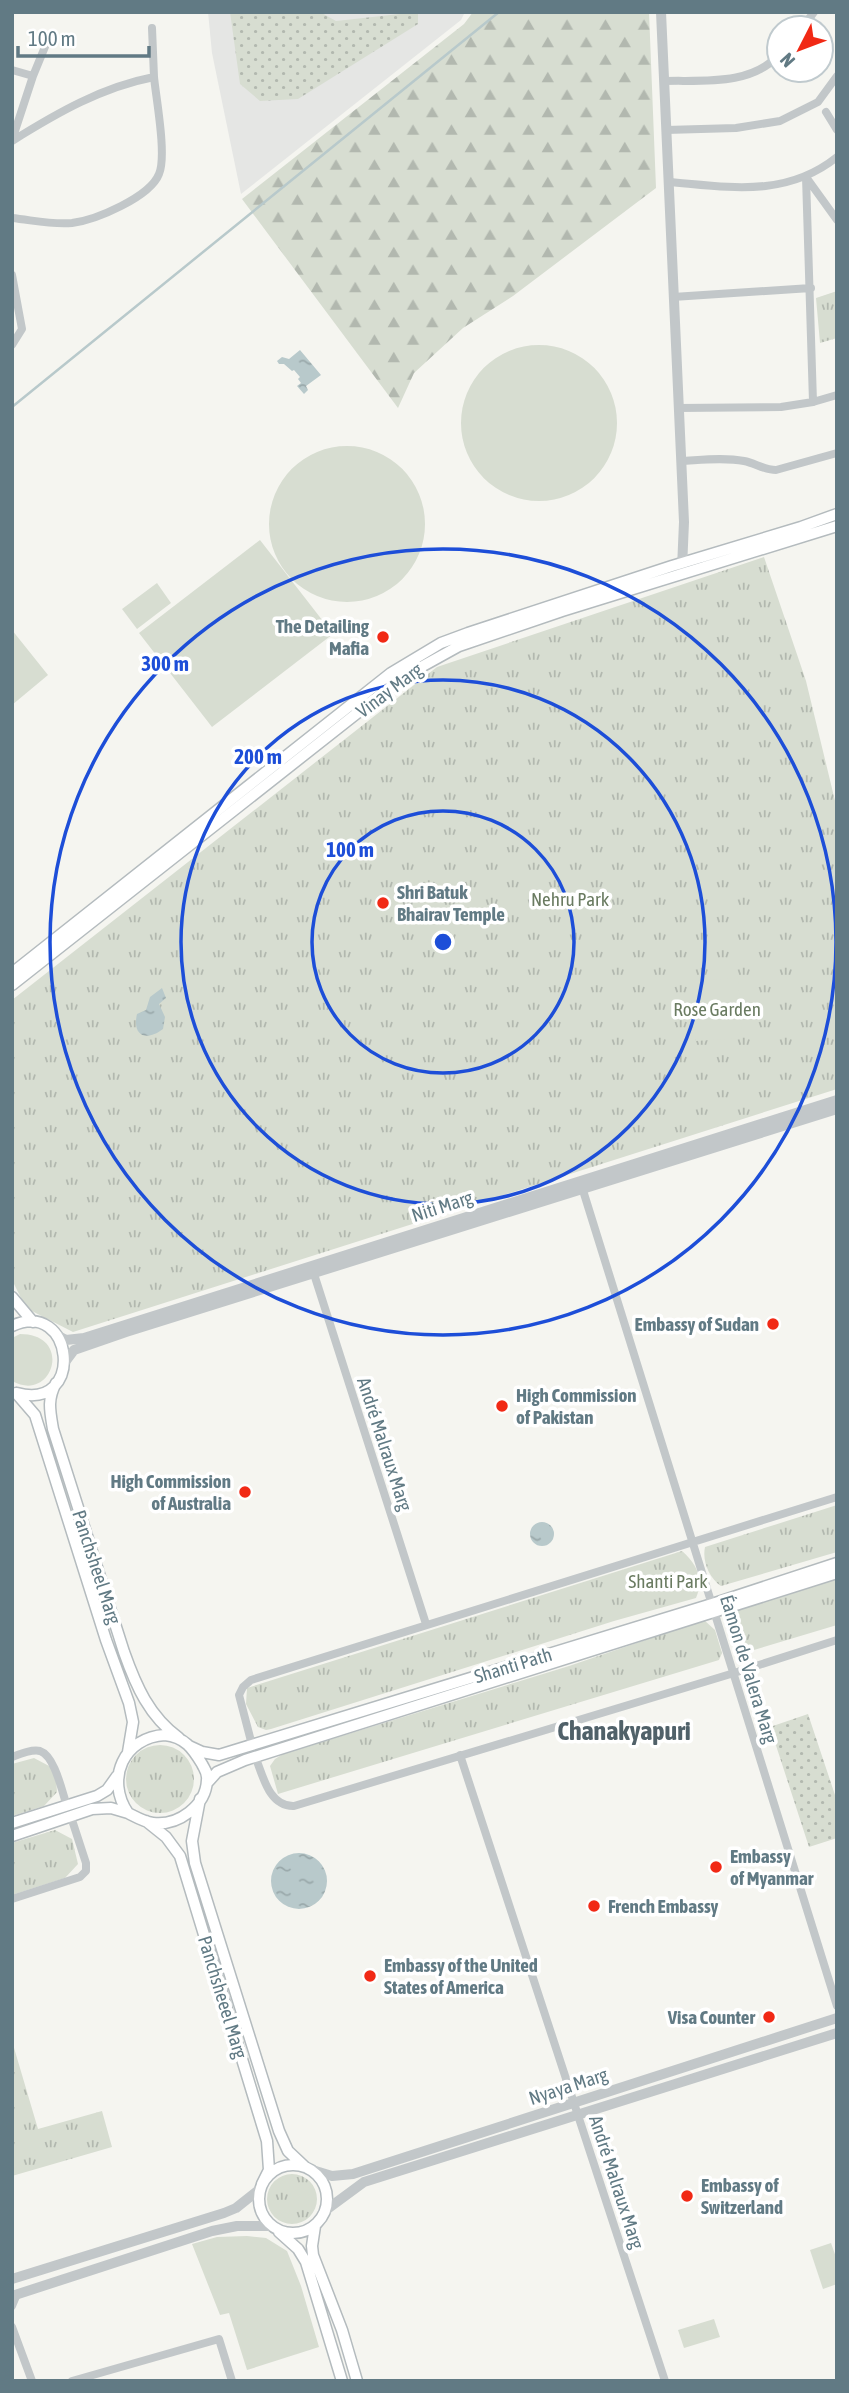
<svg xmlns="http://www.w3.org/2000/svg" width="849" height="2393" font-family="'Asap Condensed',sans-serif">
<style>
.built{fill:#e5e6e4}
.grass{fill:url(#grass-dots)}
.forest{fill:url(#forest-firs)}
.park{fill:url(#park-tufts)}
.garden{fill:#d7ddd1}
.water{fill:url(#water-ripples)}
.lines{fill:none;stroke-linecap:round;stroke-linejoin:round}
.stream{stroke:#b8c9cb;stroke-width:2.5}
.secondary-casing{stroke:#b4bbbe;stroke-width:13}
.minor{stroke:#c2c7c9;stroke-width:8}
.tertiary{stroke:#c2c7c9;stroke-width:10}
.secondary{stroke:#fff;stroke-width:10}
.ring{fill:none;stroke:#1d4ed8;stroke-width:3.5}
.poi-dot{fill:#f12915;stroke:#fff;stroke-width:2.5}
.labels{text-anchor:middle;stroke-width:7;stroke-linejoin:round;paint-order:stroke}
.poi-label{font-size:19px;font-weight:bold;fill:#617a84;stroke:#fff;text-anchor:start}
.street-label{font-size:19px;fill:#617a84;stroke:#fff}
.park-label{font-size:19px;fill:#6a7b61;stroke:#fff}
.district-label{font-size:26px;font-weight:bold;fill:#506169;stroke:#fff}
.centre{fill:#1d4ed8;stroke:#fff;stroke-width:3.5}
.ring-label{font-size:21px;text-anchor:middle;font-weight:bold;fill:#1d4ed8;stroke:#fff;stroke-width:7;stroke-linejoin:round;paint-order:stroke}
</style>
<defs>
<pattern id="grass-dots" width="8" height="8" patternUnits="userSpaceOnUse" patternTransform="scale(1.75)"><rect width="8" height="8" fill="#d7ddd1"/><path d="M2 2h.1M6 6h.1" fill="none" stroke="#b2b8af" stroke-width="1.8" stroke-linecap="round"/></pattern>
<pattern id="forest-firs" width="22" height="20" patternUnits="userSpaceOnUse" patternTransform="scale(1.75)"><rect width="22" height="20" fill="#d7ddd1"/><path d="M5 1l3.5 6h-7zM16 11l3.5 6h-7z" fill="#b2b8af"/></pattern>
<pattern id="park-tufts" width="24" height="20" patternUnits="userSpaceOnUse" patternTransform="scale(1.75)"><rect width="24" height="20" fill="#d7ddd1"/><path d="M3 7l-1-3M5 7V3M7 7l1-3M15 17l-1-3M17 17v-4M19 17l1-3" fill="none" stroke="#b2b8af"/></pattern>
<pattern id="water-ripples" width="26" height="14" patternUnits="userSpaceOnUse" patternTransform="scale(1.75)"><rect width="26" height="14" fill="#b8c9cb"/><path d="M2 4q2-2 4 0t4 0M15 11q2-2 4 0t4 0" fill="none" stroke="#99a8aa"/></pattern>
</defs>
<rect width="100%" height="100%" fill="#f5f5f0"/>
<!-- built -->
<path class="built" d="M208,12H465L461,20L241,194L212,53Z"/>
<!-- grass -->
<path class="grass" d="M230,12H320L336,21L418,12V24L298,99L260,101L240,84Z
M808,1714L837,1801V1838L809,1847L770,1727Z"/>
<!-- forest -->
<path class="forest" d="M473,12H649L656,188L513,296L463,328L414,373L398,408L242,199L464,24Z"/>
<!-- park -->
<path class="park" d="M837,291V338L820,343L816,298Z
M764,557L806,681L837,809V1089L73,1332L26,1308L12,1280V1000L437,667Z
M837,1505V1552L721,1586C709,1578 702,1561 705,1547Z
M682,1551C697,1564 704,1579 696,1598L614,1621L271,1729L266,1730L258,1727L246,1704L247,1688Z
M837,1578V1625L737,1655L727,1627V1614Z
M704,1620L715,1630L722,1653L719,1660L278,1794L270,1766L275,1759L283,1754L569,1666Z
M126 1779a34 34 0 1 1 68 0a34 34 0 1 1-68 0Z
M34,1758L51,1767L56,1780L57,1792L44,1806L12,1816V1764Z
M55,1830L72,1839L78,1864L65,1878L12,1895V1843Z
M12,2041L38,2129L102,2111L112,2147L12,2176Z
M267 2199a25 25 0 1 1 50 0a25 25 0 1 1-50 0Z"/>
<!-- garden -->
<path class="garden" d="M461 423a78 78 0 1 1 156 0a78 78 0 1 1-156 0Z
M269 524a78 78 0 1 1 156 0a78 78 0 1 1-156 0Z
M260,540L333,634L212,727L139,633Z
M157,583L171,603L137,629L122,609Z
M12,630L48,675L12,705Z
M738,978L742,1038L696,1041L692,981Z
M20,1334C74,1334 53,1404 12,1381V1338Z
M247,2236L266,2238L287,2251L301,2286L319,2347L247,2370L229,2313L220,2315L192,2244L217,2237Z
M831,2243L837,2260V2284L823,2289L810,2250Z
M714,2319L720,2337L684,2348L678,2330Z"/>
<!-- water -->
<path class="water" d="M300,350L321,375L306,386L308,390L304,394L297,386L301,383L298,379L300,377L294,370L292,371L284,364H279L277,361L282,357L289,359Z
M162,988L166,998L159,1004L165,1017L163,1029C146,1042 132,1036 137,1014L146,1010L150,997Z
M530 1534a12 12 0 1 1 24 0a12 12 0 1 1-24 0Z
M271 1881a28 28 0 1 1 56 0a28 28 0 1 1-56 0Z"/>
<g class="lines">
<!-- stream -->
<path class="stream" d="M12,407L499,12"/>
<!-- secondary casing -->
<g class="secondary-casing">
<path id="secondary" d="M12,973L391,673L441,643L468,633L672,566L801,527L837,514
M12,985L403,677L459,646L562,611L837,526
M12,1297L33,1322
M12,1326C74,1297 86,1412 17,1393
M56,1383C47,1400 50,1411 53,1429L124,1652C136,1686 149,1716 179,1738
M16,1393L35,1415L106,1640L129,1703L133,1722L128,1752
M165,1735C185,1737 193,1749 202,1764C205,1770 208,1773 207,1780C206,1806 178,1826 153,1823C144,1822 136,1817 128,1813C105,1779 124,1737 165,1735Z
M189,1746L202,1752L219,1755L712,1604L837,1563
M208,1782L217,1772L245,1760L837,1573
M200,1799L192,1841L195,1863L279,2131L288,2151L305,2167
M146,1821L166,1837L180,1856L267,2141L269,2170L262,2184
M12,1823L97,1796L107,1790L117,1776
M12,1836L92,1809L111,1808L128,1813
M259 2199a34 34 0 1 1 68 0a34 34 0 1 1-68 0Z
M315,2226L312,2246L313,2255L342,2330L357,2381
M279,2232L298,2249L306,2262L342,2381"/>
</g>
<!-- minor -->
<path class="minor" d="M802,28L814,12
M12,70L33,76
M664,81C703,80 750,86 779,55
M826,112L837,130
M666,130L736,128L780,121L818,102L837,76
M12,140L33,76L49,37
M12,141C57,113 102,87 154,77L152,28
M806,177L813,402L837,395
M806,177L837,220
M669,182C729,187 786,198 837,157
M12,218C32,220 52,225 72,223C96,220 150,197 159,174C167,156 156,98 154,77
M12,275L22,329L12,345
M673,297L811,288
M678,408L781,407L813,402
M681,461C701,460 724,457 744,461C755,463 764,470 776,470L837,453
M581,1184L837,2006
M314,1274L426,1624
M252,1745L239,1695L243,1687L251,1680L837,1497
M460,1755L665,2381
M255,1756C263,1776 269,1807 294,1806L734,1673L837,1640
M12,1757C20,1754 32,1749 40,1751C55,1756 62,1792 67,1806
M12,1899L80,1877L86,1871V1863L71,1817
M12,2306L17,2294
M12,2327L32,2381
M72,2381L219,2339L232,2381"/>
<!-- tertiary -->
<path class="tertiary" d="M661,12L684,522L682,568
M57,1335L66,1340L84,1338L837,1100
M65,1362L74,1350L126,1332L837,1109
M309,2169L332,2176L353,2174L837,2018
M326,2210L364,2182L837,2033
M12,2279L224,2213L236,2208L260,2189
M12,2296L212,2231L237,2226H271"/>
<!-- secondary -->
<use href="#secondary" class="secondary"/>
</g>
<!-- distance rings -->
<g class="ring">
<circle cx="443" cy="942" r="131"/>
<circle cx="443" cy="942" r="262"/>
<circle cx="443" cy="942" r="393"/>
</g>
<!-- markers -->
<g class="poi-dot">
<circle cx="383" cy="637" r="7"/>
<circle cx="383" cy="903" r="7"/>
<circle cx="773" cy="1324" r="7"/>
<circle cx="502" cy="1406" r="7"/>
<circle cx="245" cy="1492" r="7"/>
<circle cx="716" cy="1867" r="7"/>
<circle cx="594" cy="1906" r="7"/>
<circle cx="370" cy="1976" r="7"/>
<circle cx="769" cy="2017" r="7"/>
<circle cx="687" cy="2196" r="7"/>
</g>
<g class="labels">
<!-- poi labels -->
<g class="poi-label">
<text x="369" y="633" text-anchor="end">The Detailing<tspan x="369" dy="22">Mafia</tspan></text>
<text x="397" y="899">Shri Batuk<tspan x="397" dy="22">Bhairav Temple</tspan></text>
<text x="759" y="1331" text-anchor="end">Embassy of Sudan</text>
<text x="516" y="1402">High Commission<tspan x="516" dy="22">of Pakistan</tspan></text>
<text x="231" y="1488" text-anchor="end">High Commission<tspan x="231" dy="22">of Australia</tspan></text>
<text x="730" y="1863">Embassy<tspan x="730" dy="22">of Myanmar</tspan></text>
<text x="608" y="1913">French Embassy</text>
<text x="384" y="1972">Embassy of the United<tspan x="384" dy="22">States of America</tspan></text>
<text x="755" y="2024" text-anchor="end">Visa Counter</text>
<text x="701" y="2192">Embassy of<tspan x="701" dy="22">Switzerland</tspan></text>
</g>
<!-- street labels -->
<g class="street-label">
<text transform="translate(389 690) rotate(-37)" y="7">Vinay Marg</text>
<text transform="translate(442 1206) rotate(-18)" y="7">Niti Marg</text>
<text transform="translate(385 1444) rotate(72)" y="7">André Malraux Marg</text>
<text transform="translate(97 1567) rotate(72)" y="7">Panchsheel Marg</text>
<text transform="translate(513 1665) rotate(-17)" y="7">Shanti Path</text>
<text transform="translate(749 1669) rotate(73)" y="7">Éamon de Valera Marg</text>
<text transform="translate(223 1997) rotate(73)" y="7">Panchsheeel Marg</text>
<text transform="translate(568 2086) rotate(-18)" y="7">Nyaya Marg</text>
<text transform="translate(617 2182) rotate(72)" y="7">André Malraux Marg</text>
</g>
<!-- park labels -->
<g class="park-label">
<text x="570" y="906">Nehru Park</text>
<text x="717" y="1016">Rose Garden</text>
<text x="668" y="1588">Shanti Park</text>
</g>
<!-- district labels -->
<g class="district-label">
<text x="624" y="1740">Chanakyapuri</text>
</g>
</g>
<circle cx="443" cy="942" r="10" class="centre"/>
<g class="ring-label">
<text x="165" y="671">300 m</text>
<text x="258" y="764">200 m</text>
<text x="350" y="857">100 m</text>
</g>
<!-- border -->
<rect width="849" height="2393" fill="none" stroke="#617a84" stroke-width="28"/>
<!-- north arrow -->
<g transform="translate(800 49) rotate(228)"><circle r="33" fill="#ffffff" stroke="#c0cace" stroke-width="2"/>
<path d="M0-5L12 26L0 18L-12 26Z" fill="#f12915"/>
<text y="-10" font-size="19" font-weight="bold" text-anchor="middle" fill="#617a84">N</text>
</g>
<!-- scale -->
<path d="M18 46v10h131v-10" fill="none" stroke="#617a84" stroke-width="3.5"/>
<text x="28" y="46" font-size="21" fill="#617a84" stroke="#ffffff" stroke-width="5" paint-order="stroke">100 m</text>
</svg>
